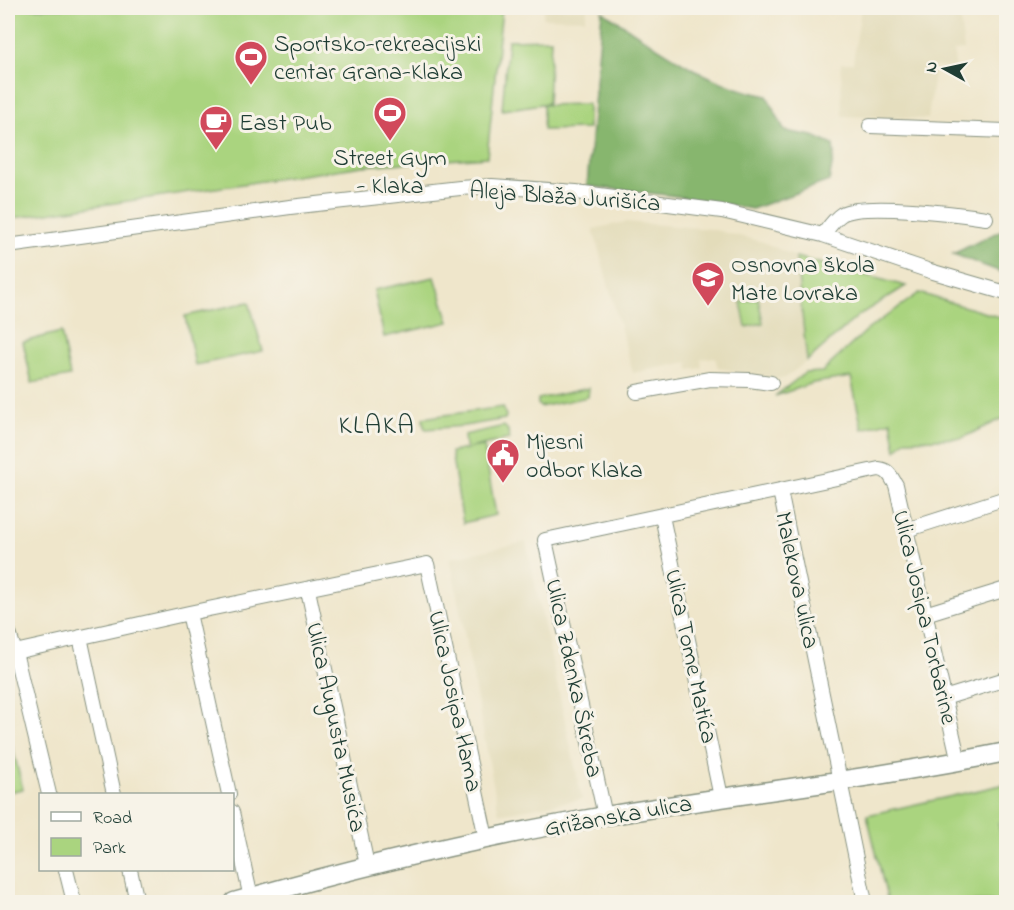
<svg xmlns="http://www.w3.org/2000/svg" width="1014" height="910" font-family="'Indie Flower',sans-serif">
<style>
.built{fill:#e3dcba}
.green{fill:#aad47f;stroke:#64885a;stroke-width:1.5}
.forest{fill:#87b66e;stroke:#537a51;stroke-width:1.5}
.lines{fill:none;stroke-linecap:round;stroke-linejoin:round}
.street-casing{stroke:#879280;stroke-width:16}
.secondary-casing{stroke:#879280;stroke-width:21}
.street{stroke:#fff;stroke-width:14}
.secondary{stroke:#fff;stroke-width:18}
.labels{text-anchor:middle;stroke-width:6;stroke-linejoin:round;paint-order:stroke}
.poi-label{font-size:24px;fill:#1f3d34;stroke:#f7f3e8;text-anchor:start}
.street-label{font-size:24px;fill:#1f3d34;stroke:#f7f3e8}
.quarter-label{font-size:27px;letter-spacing:1.5px;fill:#1f3d34;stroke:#f7f3e8}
</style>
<rect width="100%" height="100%" fill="#f7f3e8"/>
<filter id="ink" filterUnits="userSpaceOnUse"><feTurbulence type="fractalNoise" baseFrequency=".0167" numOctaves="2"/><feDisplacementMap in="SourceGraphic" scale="12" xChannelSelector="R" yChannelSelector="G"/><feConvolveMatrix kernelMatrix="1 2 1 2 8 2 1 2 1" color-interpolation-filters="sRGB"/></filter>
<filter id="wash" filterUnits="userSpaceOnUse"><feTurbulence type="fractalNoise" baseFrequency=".008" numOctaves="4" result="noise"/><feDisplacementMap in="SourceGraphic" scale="24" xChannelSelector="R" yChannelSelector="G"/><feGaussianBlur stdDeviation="1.35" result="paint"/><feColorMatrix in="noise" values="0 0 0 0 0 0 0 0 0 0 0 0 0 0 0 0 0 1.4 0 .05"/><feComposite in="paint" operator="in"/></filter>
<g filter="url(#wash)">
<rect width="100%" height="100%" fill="#efe6cb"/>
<!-- built -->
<path class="built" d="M544,8H587L585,19L543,18Z
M861,8H959L964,50L954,51L955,69L935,66L928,119L842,116L841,63H853Z
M625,222L711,229L763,242L796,257L807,361L785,378L778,379L718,368L715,357L701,359L702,368L689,370L688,362L633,373L593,229Z
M526,542L582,799L499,814L450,558Z"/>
<!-- green -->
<path class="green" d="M8,8H502L487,157L363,166L8,219Z
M551,39L548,103L502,110L508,40Z
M588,104V129L543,130V105Z
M796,257L906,286L859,315L807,361Z
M435,277L449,322L384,337L374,290Z
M919,293L1006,319V417L962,438L906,440L896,450L891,421L862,429L851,377L813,383L775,396L805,373L822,372L867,330Z
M758,298L763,323L746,327L741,302Z
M249,302L263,351L195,365L185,316Z
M61,332L70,376L32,383L23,342Z
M589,388L588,397L540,407L538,404V399Z
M503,407L506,416L505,419L464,426L426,429L424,427L423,418Z
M504,426L508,430L509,439L469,448L484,446L496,515L463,523L451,452L467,449L465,447L464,435Z
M8,730L23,789L8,792Z
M1006,784V820L998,823L1006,851V902H888L867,815Z"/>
<!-- forest -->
<path class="forest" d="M602,11C656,45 703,84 767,96L785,131L813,136L833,145L834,155L829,181L752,209L676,196L587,186Z
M1006,228V274L953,254Z"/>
</g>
<g filter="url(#ink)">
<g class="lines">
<!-- street casing -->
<g class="street-casing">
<path id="street" d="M870,126L1006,131
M823,235C829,227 834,219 842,214C863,202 960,214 986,218
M8,246L290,207L460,188L492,186L576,192L722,211L823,235L930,271L1006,293
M637,392L710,379L749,380L771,383
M780,491L865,902
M662,516L721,797
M906,530L1006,498
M308,590L367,865
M189,613L229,794
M925,614L1006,589
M8,630L15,652L49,794
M80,637L114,794
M15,652L189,613L427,564L486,838
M944,698L1006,679
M232,812L251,898
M605,816L545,540L879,469C889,470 891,477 896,485L959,762
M66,870L74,902
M130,870L137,902"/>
</g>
<!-- secondary casing -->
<g class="secondary-casing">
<path id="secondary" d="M234,902C357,867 481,837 606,816C740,793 874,779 1006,752"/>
</g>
<!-- street -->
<use href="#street" class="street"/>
<!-- secondary -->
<use href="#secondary" class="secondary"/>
</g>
</g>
<!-- icons -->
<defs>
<g id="stadium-pin" transform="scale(1.725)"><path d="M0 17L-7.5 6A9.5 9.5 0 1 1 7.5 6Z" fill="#d1495b" stroke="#f7f3e8"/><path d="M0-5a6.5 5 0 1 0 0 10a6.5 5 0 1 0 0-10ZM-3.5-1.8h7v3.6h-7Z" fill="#fff"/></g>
<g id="cafe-pin" transform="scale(1.725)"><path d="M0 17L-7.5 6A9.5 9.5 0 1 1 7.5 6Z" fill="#d1495b" stroke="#f7f3e8"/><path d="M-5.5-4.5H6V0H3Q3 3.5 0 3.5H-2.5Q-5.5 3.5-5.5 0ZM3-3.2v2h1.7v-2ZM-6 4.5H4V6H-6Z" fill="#fff"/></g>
<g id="school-pin" transform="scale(1.725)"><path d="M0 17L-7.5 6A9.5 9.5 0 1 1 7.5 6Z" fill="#d1495b" stroke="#f7f3e8"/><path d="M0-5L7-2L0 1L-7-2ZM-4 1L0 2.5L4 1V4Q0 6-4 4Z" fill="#fff"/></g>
<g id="civic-pin" transform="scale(1.725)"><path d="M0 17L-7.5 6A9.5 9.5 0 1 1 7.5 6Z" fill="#d1495b" stroke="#f7f3e8"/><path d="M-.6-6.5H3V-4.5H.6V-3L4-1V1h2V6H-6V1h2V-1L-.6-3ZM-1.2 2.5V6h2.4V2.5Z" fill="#fff"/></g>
</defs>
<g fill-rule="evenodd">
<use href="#stadium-pin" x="251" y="57"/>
<use href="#stadium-pin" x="390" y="113"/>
<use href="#cafe-pin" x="216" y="122"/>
<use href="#school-pin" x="708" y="278"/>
<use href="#civic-pin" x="503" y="455"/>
</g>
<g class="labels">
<!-- poi labels -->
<g class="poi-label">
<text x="274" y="51">Sportsko-rekreacijski<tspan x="274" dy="28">centar Grana-Klaka</tspan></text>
<text x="239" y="130">East Pub</text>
<text x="390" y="165" text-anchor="middle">Street Gym<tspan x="390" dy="28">- Klaka</tspan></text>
<text x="731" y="272">Osnovna škola<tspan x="731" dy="28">Mate Lovraka</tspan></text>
<text x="526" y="449">Mjesni<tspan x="526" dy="28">odbor Klaka</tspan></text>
</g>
<!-- street labels -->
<g class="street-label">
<text transform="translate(565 196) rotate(4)" y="8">Aleja Blaža Jurišića</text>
<text transform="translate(798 580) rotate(78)" y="8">Malekova ulica</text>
<text transform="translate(926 617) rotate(77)" y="8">Ulica Josipa Torbarine</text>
<text transform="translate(692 656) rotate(78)" y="8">Ulica Tome Matića</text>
<text transform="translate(575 678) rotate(78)" y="8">Ulica Zdenka Škreba</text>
<text transform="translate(456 701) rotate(78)" y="8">Ulica Josipa Hama</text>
<text transform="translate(337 727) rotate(78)" y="8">Ulica Augusta Musića</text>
<text transform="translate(618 815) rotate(-10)" y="8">Grižanska ulica</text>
</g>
<!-- quarter labels -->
<g class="quarter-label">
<text x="377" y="433">KLAKA</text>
</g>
</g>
<!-- margin -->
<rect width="1014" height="910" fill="none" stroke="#f7f3e8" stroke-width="30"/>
<!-- legend -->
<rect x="39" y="793" width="195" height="78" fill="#f7f3e8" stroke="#a1aaa0" stroke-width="1.5"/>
<rect x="51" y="812" width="30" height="9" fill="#ffffff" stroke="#a1aaa0" stroke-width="1.5"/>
<text x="93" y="823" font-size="18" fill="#1f3d34">Road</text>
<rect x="51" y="838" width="30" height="18" fill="#aad47f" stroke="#a1aaa0" stroke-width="1.5"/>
<text x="93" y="853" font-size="18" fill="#1f3d34">Park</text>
<!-- north arrow -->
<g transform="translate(945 69) rotate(278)" stroke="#f7f3e8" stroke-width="4.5" paint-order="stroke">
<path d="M0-4.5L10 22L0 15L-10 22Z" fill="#1f3d34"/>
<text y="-9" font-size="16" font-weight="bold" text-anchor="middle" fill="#1f3d34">N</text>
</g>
</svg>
